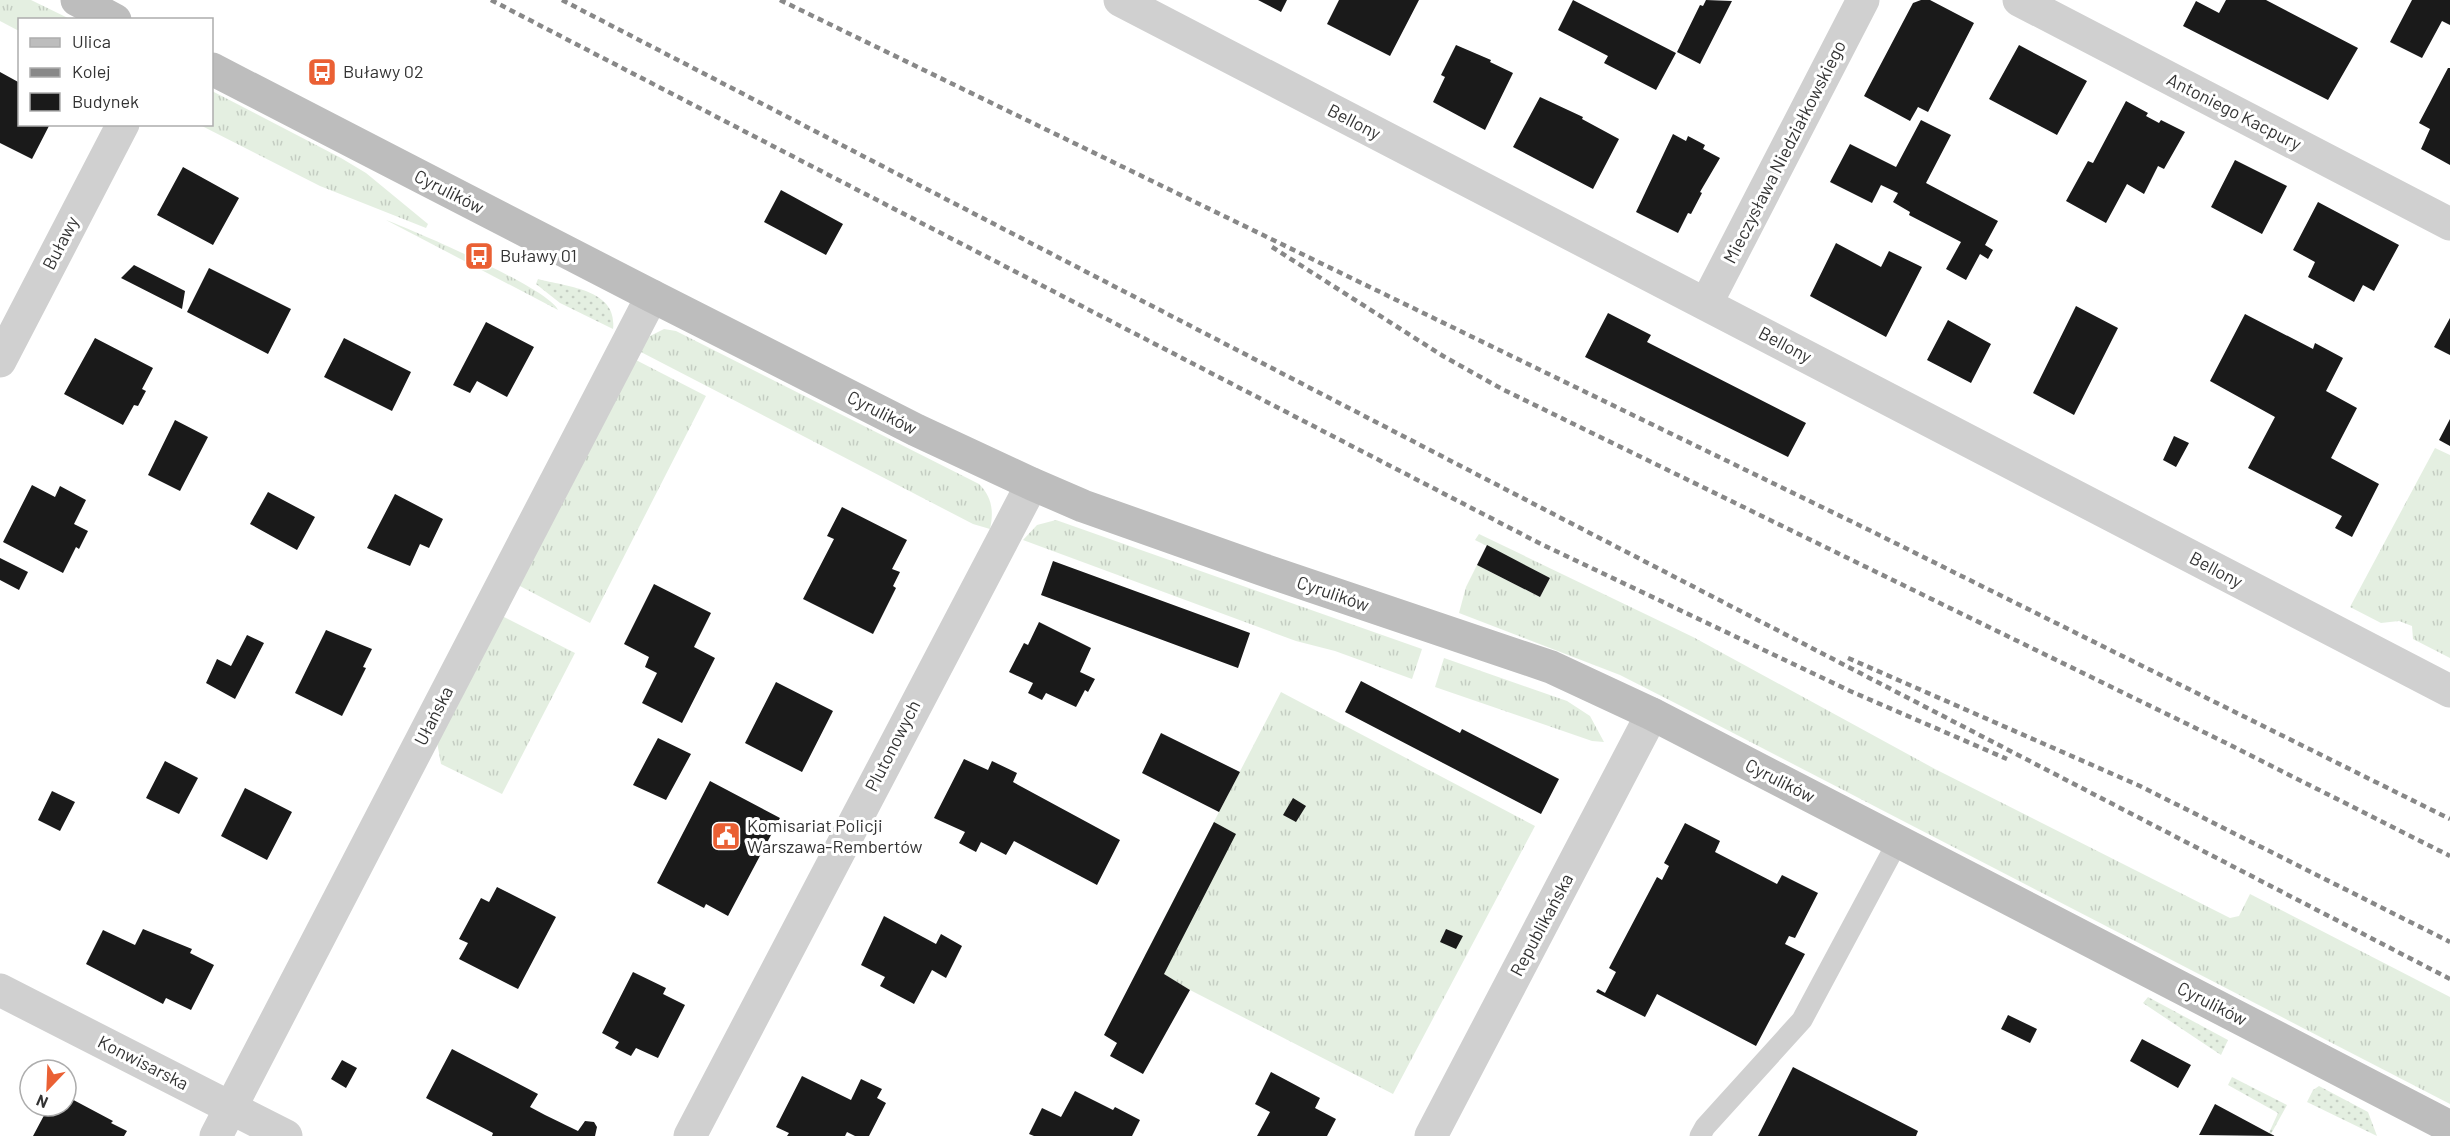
<svg xmlns="http://www.w3.org/2000/svg" width="2450" height="1136" font-family="Barlow,sans-serif">
<style>
.grass{fill:url(#grass-tufts)}
.garden{fill:url(#garden-dots)}
.building{fill:#1a1a1a}
.lines{fill:none;stroke-linecap:round;stroke-linejoin:round}
.service{stroke:#d0d0d0;stroke-width:21}
.minor{stroke:#d0d0d0;stroke-width:33}
.secondary{stroke:#bdbdbd;stroke-width:33}
.rail{stroke:#888;stroke-width:4.5;stroke-dasharray:6 4.5;stroke-linecap:butt}
.labels{text-anchor:middle;stroke-width:6;stroke-linejoin:round;paint-order:stroke}
.poi-label{font-size:18px;fill:#333;stroke:#fff;text-anchor:start}
.street-label{font-size:18px;fill:#333;stroke:#fff}
</style>
<defs>
<pattern id="grass-tufts" width="24" height="20" patternUnits="userSpaceOnUse" patternTransform="scale(1.5)"><rect width="24" height="20" fill="#e4efe1"/><path d="M3 7l-1-3M5 7V3M7 7l1-3M15 17l-1-3M17 17v-4M19 17l1-3" fill="none" stroke="#c4cdc2"/></pattern>
<pattern id="garden-dots" width="8" height="8" patternUnits="userSpaceOnUse" patternTransform="scale(1.5)"><rect width="8" height="8" fill="#e4efe1"/><path d="M2 2h.1M6 6h.1" fill="none" stroke="#c4cdc2" stroke-width="1.8" stroke-linecap="round"/></pattern>
</defs>
<rect width="100%" height="100%" fill="#fff"/>
<!-- grass -->
<path class="grass" d="M0,0H31L70,19L20,20L19,31L0,21Z
M212,91L341,158L366,173L428,224L426,228L320,186L200,125L212,124Z
M386,220C415,231 548,288 558,310Z
M664,329L676,331L979,484C992,497 994,511 990,529L973,524L639,351L646,338Z
M634,359L706,396L590,623L518,585Z
M2435,448L2450,455V658L2413,639L2412,626L2399,621L2381,623L2350,607Z
M1056,520L1422,649L1412,679L1335,651L1296,641L1023,540L1037,525Z
M1479,534L1693,637L1935,769L2230,918L2239,916L2250,894L2450,997V1104L1679,705L1620,675L1459,613L1466,587L1477,565L1540,597L1550,578L1475,540Z
M502,616L575,653L502,794L441,764L437,742Z
M1444,658L1567,701L1590,716L1604,742L1592,741L1435,687Z
M1281,692L1535,826L1393,1094L1190,990L1142,961Z"/>
<!-- garden -->
<path class="garden" d="M538,279C567,287 618,289 613,329L560,303L536,284Z
M2148,997L2228,1040L2221,1055L2143,1003Z
M2232,1077L2287,1105L2271,1134L2269,1133L2278,1113L2228,1085Z
M2319,1086L2368,1112L2377,1136L2307,1102L2313,1090Z"/>
<!-- building -->
<path class="building" d="M1258,0H1287L1281,12Z
M1339,0H1419L1390,56L1327,24Z
M1573,0L1676,53L1656,90L1604,63L1608,56L1558,30Z
M1706,0L1732,1L1700,64L1677,52L1700,5L1703,6Z
M1921,0H1930L1974,23L1928,112L1918,107L1910,121L1864,96L1913,3Z
M2226,0H2266L2358,48L2328,100L2183,26L2196,1L2219,13Z
M2412,0H2450V25L2442,21L2422,58L2390,42Z
M1456,45L1491,60L1490,62L1513,73L1485,130L1433,102L1445,77L1441,75Z
M2019,45L2087,81L2057,135L1989,99Z
M2448,68H2450V165L2421,149L2430,129L2419,123Z
M0,72L20,83V124H50L32,159L0,143Z
M1540,97L1583,117L1582,119L1619,139L1593,189L1513,147Z
M2126,101L2148,113L2146,116L2159,123L2161,120L2185,132L2164,169L2158,166L2144,194L2127,184L2106,223L2066,201L2088,161L2093,163Z
M1921,120L1951,135L1926,183L1998,221L1985,245L1993,250L1988,259L1980,254L1966,280L1946,269L1961,242L1909,215L1910,212L1893,202L1898,193L1881,185L1872,203L1830,182L1850,144L1896,167Z
M1673,134L1686,141L1688,136L1705,145L1703,149L1720,158L1700,192L1702,193L1691,214L1688,213L1678,233L1636,212Z
M2235,160L2287,186L2262,234L2211,207Z
M183,167L239,198L213,245L157,215Z
M781,190L843,224L826,255L764,222Z
M2318,202L2399,245L2374,291L2363,285L2354,302L2308,277L2315,262L2293,250Z
M1836,243L1881,267L1889,251L1922,267L1886,337L1810,296Z
M134,265L185,291L182,309L121,278Z
M209,268L291,309L268,354L187,312Z
M2076,306L2118,328L2074,415L2033,393Z
M1608,313L1651,335L1647,342L1806,423L1788,457L1585,357Z
M2245,314L2313,349L2315,343L2343,358L2326,391L2357,408L2331,458L2379,484L2352,537L2335,528L2342,516L2248,468L2275,417L2210,381Z
M2450,318V355L2434,347Z
M1948,320L1991,344L1971,383L1927,360Z
M486,322L534,347L507,397L477,381L470,393L453,385Z
M95,338L153,368L142,389L146,391L138,406L134,405L123,425L64,394Z
M344,338L411,372L392,411L324,377Z
M2450,419V446L2439,440Z
M175,420L208,437L180,491L148,475Z
M2174,436L2189,443L2176,467L2163,460Z
M32,485L55,497L60,486L86,500L74,524L88,531L79,549L76,547L63,573L3,542Z
M268,492L315,517L297,550L250,524Z
M395,494L443,519L429,548L420,544L410,566L367,548Z
M842,507L907,540L892,569L900,572L893,586L896,588L873,634L803,599L834,539L827,536Z
M1487,545L1550,578L1540,597L1477,565Z
M0,558L28,572L19,590L0,580Z
M1053,561L1250,633L1238,668L1041,595Z
M654,584L711,613L694,647L715,658L682,723L642,703L657,673L645,667L649,657L624,644Z
M1039,622L1091,648L1080,672L1095,679L1088,692L1085,690L1076,707L1046,693L1042,700L1028,693L1033,683L1009,672L1024,643L1028,645Z
M326,630L372,649L363,667L366,668L342,716L295,693Z
M247,635L264,643L235,699L206,683L217,659L231,666Z
M1361,681L1460,733L1462,729L1559,779L1541,814L1345,712Z
M776,682L833,711L802,772L745,743Z
M1161,733L1240,772L1219,812L1142,773Z
M658,738L691,754L666,800L633,785Z
M964,759L988,770L992,761L1017,773L1013,782L1120,840L1097,885L1014,841L1006,855L981,842L976,852L959,843L965,832L934,818Z
M165,761L198,778L179,814L146,798Z
M710,781L780,818L728,916L706,904L704,908L657,883Z
M245,788L292,812L267,860L221,836Z
M52,791L75,802L60,831L38,820Z
M1293,798L1306,806L1296,822L1283,815Z
M1214,822L1236,834L1164,974L1190,990L1143,1074L1110,1056L1117,1043L1104,1035Z
M1685,823L1720,841L1715,852L1777,884L1782,875L1818,893L1795,938L1789,936L1785,944L1805,954L1756,1046L1657,994L1645,1017L1596,992L1598,989L1605,993L1616,972L1609,968L1657,877L1662,880L1669,866L1664,863Z
M497,887L556,917L518,989L459,959L468,943L459,939L481,898L489,902Z
M884,916L936,944L941,934L962,946L946,978L932,970L914,1004L880,986L885,977L861,965Z
M143,929L192,949L190,953L214,965L191,1010L166,998L163,1004L86,964L103,930L135,945Z
M1446,929L1463,936L1456,949L1440,942Z
M633,972L666,988L663,994L685,1005L658,1058L636,1048L631,1056L615,1048L619,1042L602,1033Z
M2008,1015L2037,1029L2030,1043L2001,1029Z
M2142,1039L2191,1065L2178,1088L2130,1061Z
M452,1049L538,1094L530,1107L545,1115L578,1131L585,1121L594,1122L597,1127L595,1136H492L493,1133L426,1098Z
M342,1060L357,1068L346,1088L331,1079Z
M1793,1067L1918,1131L1916,1136H1758Z
M1271,1072L1320,1098L1315,1108L1336,1119L1327,1136H1257L1270,1112L1255,1104Z
M802,1076L851,1100L861,1079L882,1089L877,1098L886,1103L869,1136H855L847,1132L845,1136H787L789,1133L776,1127Z
M1075,1091L1113,1110L1115,1107L1140,1120L1132,1136H1034L1029,1134L1042,1108L1061,1117Z
M66,1096L113,1121L111,1123L127,1131L124,1136H33L49,1106H66Z
M2215,1104L2269,1133L2275,1136L2199,1135Z"/>
<g class="lines">
<!-- service -->
<path class="service" d="M1700,1136L1705,1127L1802,1020L1898,841"/>
<!-- minor -->
<path class="minor" d="M1120,0L2450,691
M2019,0L2450,224
M1706,304L1863,0
M0,361L123,124
M0,990L286,1136
M216,1136L652,296
M690,1136L1032,484
M1431,1136L1652,714"/>
<!-- secondary -->
<path class="secondary" d="M77,0L115,20
M212,69L652,296L916,430L1032,484L1083,506L1261,569L1551,667L1652,714L2450,1127"/>
<!-- rail -->
<path class="rail" d="M491,0L1541,544L1850,691L2007,759
M562,0L2450,979
M780,0L1867,529L2450,819
M1272,247L1443,356L1502,389L2224,742L2450,856
M1848,658L2140,786L2450,942"/>
</g>
<!-- icons -->
<defs>
<g id="bus-square" transform="scale(1.5)"><rect x="-9" y="-9" width="18" height="18" rx="4" fill="#ea6034" stroke="#fff"/><path d="M-5-6H5V4H4V6H2V4H-2V6H-4V4H-5ZM-3.5-4V0h7V-4ZM-3.5 1.2v1.5H-2V1.2ZM2 1.2v1.5H3.5V1.2Z" fill="#fff"/></g>
<g id="civic-square" transform="scale(1.5)"><rect x="-9" y="-9" width="18" height="18" rx="4" fill="#ea6034" stroke="#fff"/><path d="M-.6-6.5H3V-4.5H.6V-3L4-1V1h2V6H-6V1h2V-1L-.6-3ZM-1.2 2.5V6h2.4V2.5Z" fill="#fff"/></g>
</defs>
<g fill-rule="evenodd">
<use href="#bus-square" x="322" y="72"/>
<use href="#bus-square" x="479" y="256"/>
<use href="#civic-square" x="726" y="836"/>
</g>
<g class="labels">
<!-- poi labels -->
<g class="poi-label">
<text x="343" y="78">Buławy 02</text>
<text x="500" y="262">Buławy 01</text>
<text x="747" y="832">Komisariat Policji<tspan x="747" dy="21">Warszawa-Rembertów</tspan></text>
</g>
<!-- street labels -->
<g class="street-label">
<text transform="translate(2234 112) rotate(27)" y="6">Antoniego Kacpury</text>
<text transform="translate(1354 122) rotate(27)" y="6">Bellony</text>
<text transform="translate(1785 152) rotate(-63)" y="6">Mieczysława Niedziałkowskiego</text>
<text transform="translate(449 192) rotate(27)" y="6">Cyrulików</text>
<text transform="translate(61 243) rotate(-63)" y="6">Buławy</text>
<text transform="translate(1785 345) rotate(28)" y="6">Bellony</text>
<text transform="translate(882 413) rotate(27)" y="6">Cyrulików</text>
<text transform="translate(2216 570) rotate(28)" y="6">Bellony</text>
<text transform="translate(1333 594) rotate(19)" y="6">Cyrulików</text>
<text transform="translate(434 716) rotate(-63)" y="6">Ułańska</text>
<text transform="translate(893 746) rotate(-63)" y="6">Plutonowych</text>
<text transform="translate(1780 781) rotate(27)" y="6">Cyrulików</text>
<text transform="translate(1542 925) rotate(-62)" y="6">Republikańska</text>
<text transform="translate(2212 1004) rotate(27)" y="6">Cyrulików</text>
<text transform="translate(143 1063) rotate(27)" y="6">Konwisarska</text>
</g>
</g>
<!-- legend -->
<rect x="18" y="18" width="195" height="108" fill="#ffffff" stroke="#adadad" stroke-width="1.5"/>
<rect x="30" y="38" width="30" height="9" fill="#bdbdbd" stroke="#adadad" stroke-width="1.5"/>
<text x="72" y="48" font-size="18" fill="#333333">Ulica</text>
<rect x="30" y="68" width="30" height="9" fill="#888888" stroke="#adadad" stroke-width="1.5"/>
<text x="72" y="78" font-size="18" fill="#333333">Kolej</text>
<rect x="30" y="93" width="30" height="18" fill="#1a1a1a" stroke="#adadad" stroke-width="1.5"/>
<text x="72" y="108" font-size="18" fill="#333333">Budynek</text>
<!-- north arrow -->
<g transform="translate(48 1088) rotate(203)"><circle r="28" fill="#ffffff" stroke="#adadad" stroke-width="1.5"/>
<path d="M0-4.5L10 22L0 15L-10 22Z" fill="#ea6034"/>
<text y="-9" font-size="16" font-weight="bold" text-anchor="middle" fill="#333333">N</text>
</g>
</svg>
